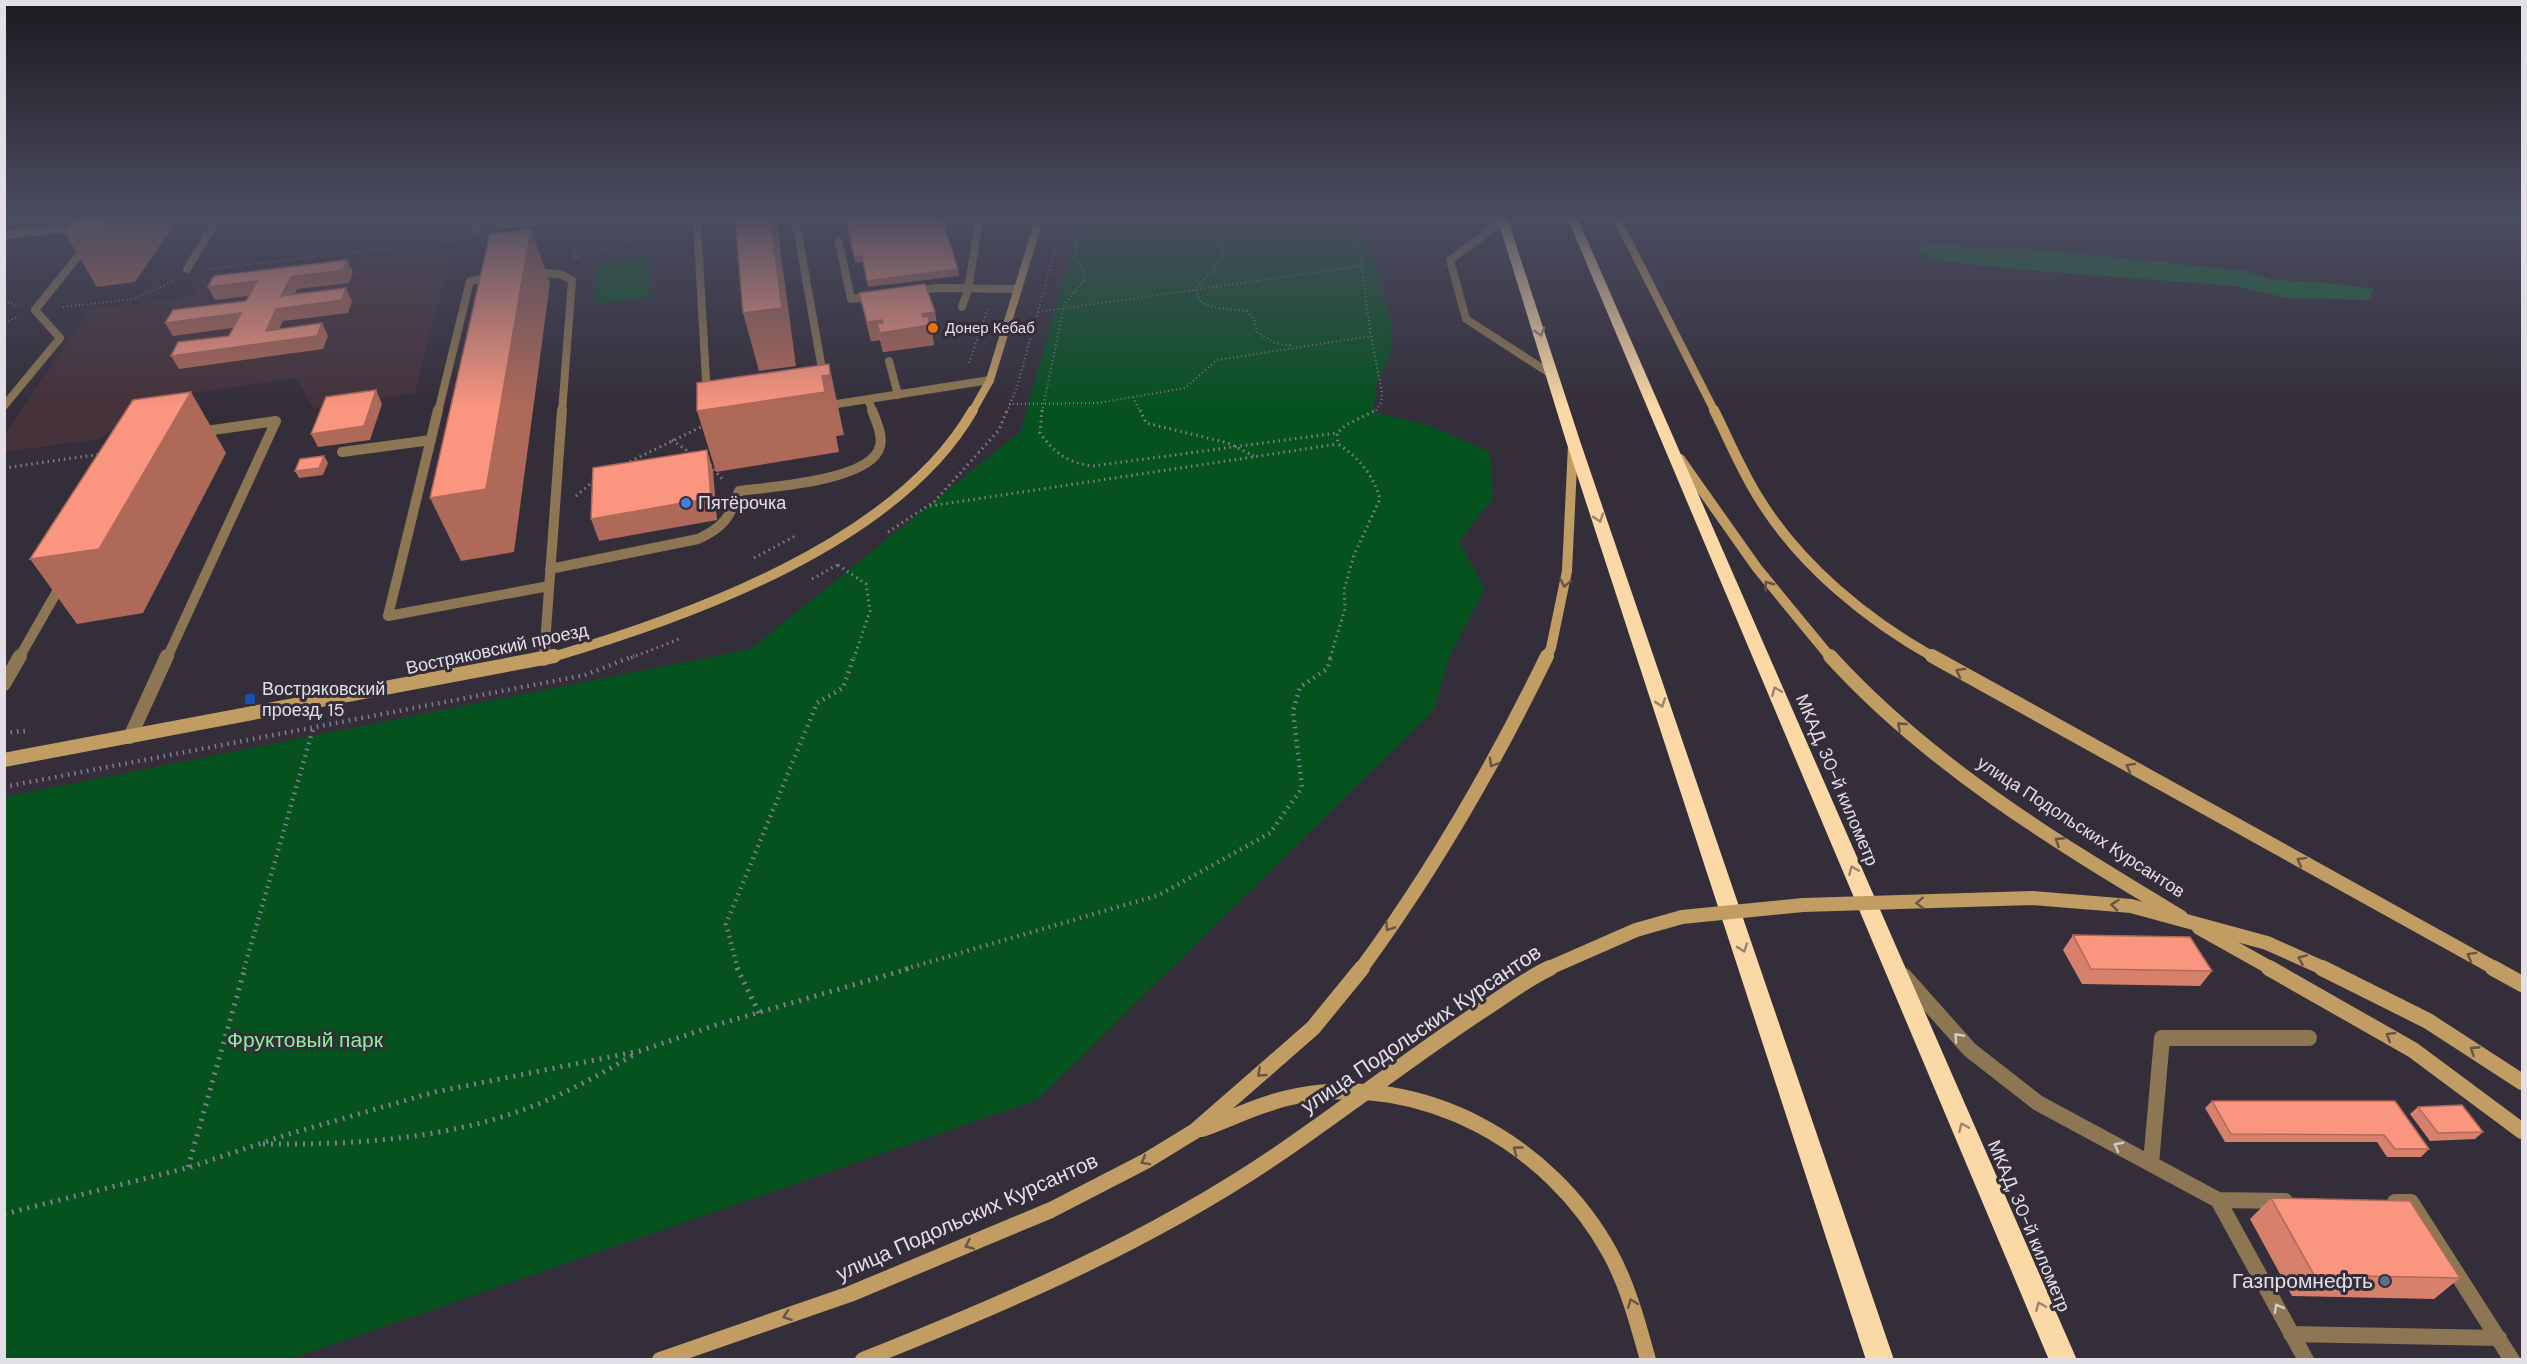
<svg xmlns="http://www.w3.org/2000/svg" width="2527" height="1364" font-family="'DM Sans',sans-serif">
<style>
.education{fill:#45323a}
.green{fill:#05521f}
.forest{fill:#106b2c}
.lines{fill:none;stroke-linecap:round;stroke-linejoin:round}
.path-far3{stroke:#837e88;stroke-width:2;stroke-dasharray:1 3;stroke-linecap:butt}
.path-far2{stroke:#837e88;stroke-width:3;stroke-dasharray:1.5 4;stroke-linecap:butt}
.path-far1{stroke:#837e88;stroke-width:4.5;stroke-dasharray:1.5 5;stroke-linecap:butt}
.path{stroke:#837e88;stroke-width:5;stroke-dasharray:2 6;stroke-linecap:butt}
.lane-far3{stroke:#8d7653;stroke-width:8}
.lane-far2{stroke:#8d7653;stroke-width:10}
.lane-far1{stroke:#8d7653;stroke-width:14}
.lane{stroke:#8d7653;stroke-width:16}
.secondary-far3{stroke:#c19c63;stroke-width:8}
.secondary-far2{stroke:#c19c63;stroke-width:10}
.secondary-far1{stroke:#c19c63;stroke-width:14}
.secondary{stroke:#c19c63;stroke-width:16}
.highway{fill:#fbd9a6;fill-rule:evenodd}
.secondary-bridge-far1{stroke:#c19c63;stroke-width:14}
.secondary-bridge{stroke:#c19c63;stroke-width:16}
.wall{fill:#d7816d}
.shaded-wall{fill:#af6959}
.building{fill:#fa967f;stroke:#af6959;stroke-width:1.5}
.oneway{stroke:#988470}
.oneway2{stroke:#655448}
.oneway3{stroke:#d2cac9}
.food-dot{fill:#e8710a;stroke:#342e3a;stroke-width:2}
.shop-dot{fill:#3f7fe0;stroke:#342e3a;stroke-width:2}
.transit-dot{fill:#1a4fb4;stroke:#342e3a;stroke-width:2}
.service-dot{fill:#5c6f8a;stroke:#342e3a;stroke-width:2}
.labels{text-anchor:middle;stroke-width:6;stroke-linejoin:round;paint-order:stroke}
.far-poi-label{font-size:15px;fill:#e3dfe7;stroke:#342e3a;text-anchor:start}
.poi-label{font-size:18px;fill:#e3dfe7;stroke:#342e3a;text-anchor:start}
.street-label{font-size:18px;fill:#e3dfe7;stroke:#342e3a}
.near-street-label{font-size:21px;fill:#e3dfe7;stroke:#342e3a}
.near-park-label{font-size:21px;fill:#88f29a;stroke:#342e3a}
.near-poi-label{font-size:21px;fill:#e3dfe7;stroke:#342e3a;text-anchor:end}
</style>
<rect width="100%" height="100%" fill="#342e3a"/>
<!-- education -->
<path class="education" d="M453,248L415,393L313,408L297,378L176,395L98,439L5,452V434L90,310L191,297L202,279Z"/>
<!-- green -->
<path class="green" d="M1081,217H1361L1392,323L1390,356L1377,382L1373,412L1428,425L1490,452L1493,498L1459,541L1484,589L1448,660L1434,710L1037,1100L290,1359H5V797L751,649L1021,431Z
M650,256L649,297L593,305L597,263Z"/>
<!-- forest -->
<path class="forest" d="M1924,244L2056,251L2246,271L2271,280L2321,282L2374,289L2368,300L2286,298L2236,286L2026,270L1931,260L1918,251Z"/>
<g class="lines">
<!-- path-far3 -->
<path class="path-far3" d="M567,217L576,257
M1201,217L1225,246L1218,263L1195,290L1202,303L1217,308L1247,311L1254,319L1257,332L1275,343L1293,346
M1356,217L1370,330L1382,393L1381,403L1375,412
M1431,217L1440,244
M1641,218L1655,241
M1079,231L1201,217
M529,232L667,217
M573,258L678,227
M210,269L461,240
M4,301L17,305
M63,307L133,299L174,281
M1038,312L1362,266
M4,322L18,317
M969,363L988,308
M1133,397L1140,412
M1009,404L1098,403L1185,388L1217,360L1371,336
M1007,412L1017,387L1064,217
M1042,412L1064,305L1085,279L1083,269L1074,257L1082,217"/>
<!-- path-far2 -->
<path class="path-far2" d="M1042,410L1040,433C1054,453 1068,463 1093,466L1337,433
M1140,410L1146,423L1228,443L1254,456
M672,440L693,455
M625,464L705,425
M710,465L724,481
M4,468L101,454
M576,496L595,480
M930,506L1338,444
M888,532L935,501L999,430L1007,410
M754,558L797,535
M838,565L866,584L870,611L854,658
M812,579L839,564
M631,658L679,639
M1330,658L1345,609L1344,590L1354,555L1380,499C1374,476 1358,457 1338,444L1337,433L1346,425L1376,410"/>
<!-- path-far1 -->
<path class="path-far1" d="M4,733L26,731
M4,787L585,675L634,656
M244,969L313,729
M738,969L726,924L817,703L843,688L854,656
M905,969L1159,895L1270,833L1302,788L1293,711L1300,687L1327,669L1331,656"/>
<!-- path -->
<path class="path" d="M737,968L759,1013
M263,1144C357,1145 455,1139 543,1102C576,1088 606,1071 637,1053
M188,1167L245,968
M4,1214L187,1168L289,1134L435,1092L640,1051L716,1025L911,968"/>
<!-- lane-far3 -->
<path class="lane-far3" d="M795,217L824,380
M1503,221L1450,260L1466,319L1554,376
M697,222L707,397
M475,230L480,217
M4,235L84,227
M839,242L851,299L876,296
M187,269L219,217
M532,272L560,274L572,280L562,412
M911,291L937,288L1018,289
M962,307L968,289L980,217
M889,361L898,395
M868,399L873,412
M4,406L60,338L35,310L87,245
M824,406L990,380
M438,412L470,281L494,277"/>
<!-- lane-far2 -->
<path class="lane-far2" d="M438,410L388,616L549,586
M342,452L431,440
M550,569L698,539C723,528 731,516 739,491C769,487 872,481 880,446C883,435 876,421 872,410
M19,658L63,581
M167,658L276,421L199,432
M544,658L562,410"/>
<!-- lane-far1 -->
<path class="lane-far1" d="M544,659V656
M4,684L20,656
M130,737L167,656"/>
<!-- lane -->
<path class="lane" d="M1904,976L1970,1050L2038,1103L2218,1200L2306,1360
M2151,1163L2162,1038H2309
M2218,1200L2285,1201
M2395,1202H2411L2512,1360
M2291,1334L2499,1338"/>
<!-- secondary-far3 -->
<path class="secondary-far3" d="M1616,217L1715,412
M972,412L990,380L1040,217"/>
<!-- secondary-far2 -->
<path class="secondary-far2" d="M1714,410C1729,440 1742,472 1760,500C1801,566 1867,620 1935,658
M1680,459L1757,568L1831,658
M549,658C689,617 897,543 973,410
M1546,658L1551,648L1567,571L1573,445"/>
<!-- secondary-far1 -->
<path class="secondary-far1" d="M1830,656C1930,766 2055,841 2181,917
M1932,656L2496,969
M4,760L554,656
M2199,928L2272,969
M1361,969C1433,871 1494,765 1547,656"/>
<!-- secondary -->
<path class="secondary" d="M2269,968L2413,1050L2522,1131
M2493,968L2522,984
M1202,1129C1233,1118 1264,1102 1297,1096C1422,1072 1550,1143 1610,1253C1628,1286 1638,1324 1648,1360
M660,1360L850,1294L1051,1210L1146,1161L1195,1131L1313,1028L1362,968"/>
<!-- highway -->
<path class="highway" d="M1497,217H1507L1580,441L1894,1360H1866L1566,441Z
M1567,217H1577L2077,1360H2049Z"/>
<!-- secondary-bridge-far1 -->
<path class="secondary-bridge-far1" d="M1547,969L1636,930L1682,917L1803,905L2032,898L2131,906L2267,943L2325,969"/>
<!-- secondary-bridge -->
<path class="secondary-bridge" d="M2322,968L2428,1021L2522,1082
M863,1360C1006,1303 1149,1242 1277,1155C1346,1108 1411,1057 1481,1011C1503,997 1526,979 1550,968"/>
</g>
<!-- wall -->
<path class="wall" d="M859,293L938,331L932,332L934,345L883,352L880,340L871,341Z
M2073,935L2212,971L2200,986L2082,984L2063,950Z
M2212,1101H2395L2429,1149L2421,1157H2387L2377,1142H2225L2205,1108Z
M2418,1107L2483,1132L2475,1139L2430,1141L2410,1114Z
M2271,1198L2460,1278L2434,1299L2292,1296L2250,1219Z"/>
<!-- shaded-wall -->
<path class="shaded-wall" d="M113,217H179L135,282L97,287L65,233Z
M493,217H544L543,224L497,229Z
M770,217H776L796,366L759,371L743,313Z
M531,229L550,283L514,552L461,561L430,498Z
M862,256L863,262L855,263L854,257Z
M347,260L353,272L349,283L297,289L289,307L346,288L352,301L348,313L283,321L273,342L322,323L328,336L323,349L179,369L171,356L266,331L291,277Z
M958,269L959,276L868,287L867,281Z
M257,281L263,294L215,300L208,287Z
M935,312L938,331L932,332L934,345L883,352L877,323L880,340L871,341L867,322Z
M241,313L247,326L173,336L165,323Z
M829,364L844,435L836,436L839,452L716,472L697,411L822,376Z
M376,390L382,404L370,440L318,447L311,434Z
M191,392L226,453L143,613L77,624L30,559Z
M707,450L713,470L717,520L599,541L591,519Z
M324,456L328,463L323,475L299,478L295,471Z"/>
<!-- building -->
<path class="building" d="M77,217H113L104,228L65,233Z
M735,217H770L782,308L743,313Z
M846,217H941L958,269L867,281L862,256L854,257Z
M531,229L486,489L430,498L490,234Z
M347,260L343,270L291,277L281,296L346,288L342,300L276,309L266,331L322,323L317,336L171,356L178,342L229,336L241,313L165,323L173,310L246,301L257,281L208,287L214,276Z
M925,284L935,312L922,314L923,317L928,316L930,325L880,333L877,323H883L882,320L867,322L859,293Z
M829,364L830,375L822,376L825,392L697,411V383Z
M376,390L364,426L311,434L326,397Z
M191,392L99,549L30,559L133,400Z
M707,450L711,498L591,519L593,468Z
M324,456L319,468L295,471L300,459Z
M2073,935L2190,937L2212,971L2091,969Z
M2212,1101H2395L2429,1149H2395L2384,1135L2231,1134Z
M2462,1105L2483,1132L2438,1133L2418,1107Z
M2271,1198L2410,1201L2460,1278L2314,1275Z"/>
<!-- one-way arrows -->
<defs><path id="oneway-chevron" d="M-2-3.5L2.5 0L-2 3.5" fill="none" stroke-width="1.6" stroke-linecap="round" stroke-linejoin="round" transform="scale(1.5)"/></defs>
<g class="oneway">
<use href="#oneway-chevron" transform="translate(1540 332) rotate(72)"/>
<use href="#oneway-chevron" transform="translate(1599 518) rotate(71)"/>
<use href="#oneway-chevron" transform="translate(1776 691) rotate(-113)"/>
<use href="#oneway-chevron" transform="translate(1661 703) rotate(71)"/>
<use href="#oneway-chevron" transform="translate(1853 870) rotate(-113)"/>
<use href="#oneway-chevron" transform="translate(1743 948) rotate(71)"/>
<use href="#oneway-chevron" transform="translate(1963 1127) rotate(-113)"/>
<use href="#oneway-chevron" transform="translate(2040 1306) rotate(-113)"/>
</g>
<g class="oneway2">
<use href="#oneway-chevron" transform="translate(1565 583) rotate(102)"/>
<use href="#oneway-chevron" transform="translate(1768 585) rotate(-127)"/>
<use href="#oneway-chevron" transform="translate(1960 672) rotate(-151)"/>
<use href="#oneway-chevron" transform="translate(1901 726) rotate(-138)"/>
<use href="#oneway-chevron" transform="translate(1493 763) rotate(120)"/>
<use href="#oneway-chevron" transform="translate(2130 767) rotate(-151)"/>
<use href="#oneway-chevron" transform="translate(2059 841) rotate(-147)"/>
<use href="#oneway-chevron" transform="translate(2301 861) rotate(-151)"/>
<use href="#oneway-chevron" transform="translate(1920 903) rotate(178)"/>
<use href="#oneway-chevron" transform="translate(2115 905) rotate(-174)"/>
<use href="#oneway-chevron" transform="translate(1389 927) rotate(123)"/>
<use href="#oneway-chevron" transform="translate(2471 956) rotate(-151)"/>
<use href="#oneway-chevron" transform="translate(2302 959) rotate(-156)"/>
<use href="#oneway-chevron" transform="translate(2390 1036) rotate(-149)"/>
<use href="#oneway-chevron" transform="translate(2474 1050) rotate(-147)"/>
<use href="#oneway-chevron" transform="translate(1261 1073) rotate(139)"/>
<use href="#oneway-chevron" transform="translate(1517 1150) rotate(-144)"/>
<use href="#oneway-chevron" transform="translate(1145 1161) rotate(151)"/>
<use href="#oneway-chevron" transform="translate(969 1245) rotate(156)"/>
<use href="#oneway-chevron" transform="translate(1632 1303) rotate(-111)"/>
<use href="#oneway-chevron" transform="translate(787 1316) rotate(161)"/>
</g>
<g class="oneway3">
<use href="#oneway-chevron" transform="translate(1958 1037) rotate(-132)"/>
<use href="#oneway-chevron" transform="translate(2118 1146) rotate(-152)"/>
<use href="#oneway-chevron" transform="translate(2278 1308) rotate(-119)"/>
</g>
<!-- sky -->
<linearGradient id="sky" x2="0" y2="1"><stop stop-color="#1d1920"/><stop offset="0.53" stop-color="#4a4c60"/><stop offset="1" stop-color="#4a4c60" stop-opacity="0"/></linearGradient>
<rect width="2527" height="408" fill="url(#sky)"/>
<!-- markers -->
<circle class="food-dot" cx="933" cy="328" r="6"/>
<circle class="shop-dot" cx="686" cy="503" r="6"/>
<rect class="transit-dot" x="244" y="693" width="12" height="12" rx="3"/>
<circle class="service-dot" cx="2385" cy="1281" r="6"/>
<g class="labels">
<!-- far-poi labels -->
<g class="far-poi-label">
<text x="945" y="333">Донер Кебаб</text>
</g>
<!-- poi labels -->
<g class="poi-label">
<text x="698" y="509">Пятёрочка</text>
<text x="262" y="695">Востряковский<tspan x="262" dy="21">проезд, 15</tspan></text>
</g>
<!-- street labels -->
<g class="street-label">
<text transform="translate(497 649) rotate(-12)" y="6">Востряковский проезд</text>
<text transform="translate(1837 780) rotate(67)" y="6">МКАД, 30-й километр</text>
<text transform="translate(2081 827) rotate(33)" y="6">улица Подольских Курсантов</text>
<text transform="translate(2029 1226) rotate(67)" y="6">МКАД, 30-й километр</text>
</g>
<!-- near-street labels -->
<g class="near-street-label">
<text transform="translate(1421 1029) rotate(-34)" y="7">улица Подольских Курсантов</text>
<text transform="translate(967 1217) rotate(-24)" y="7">улица Подольских Курсантов</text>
</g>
<!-- near-park labels -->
<g class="near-park-label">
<text x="305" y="1047">Фруктовый парк</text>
</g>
<!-- near-poi labels -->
<g class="near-poi-label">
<text x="2373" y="1288">Газпромнефть</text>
</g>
</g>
<!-- border -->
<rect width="2527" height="1364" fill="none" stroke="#e3dfe7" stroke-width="12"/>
</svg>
